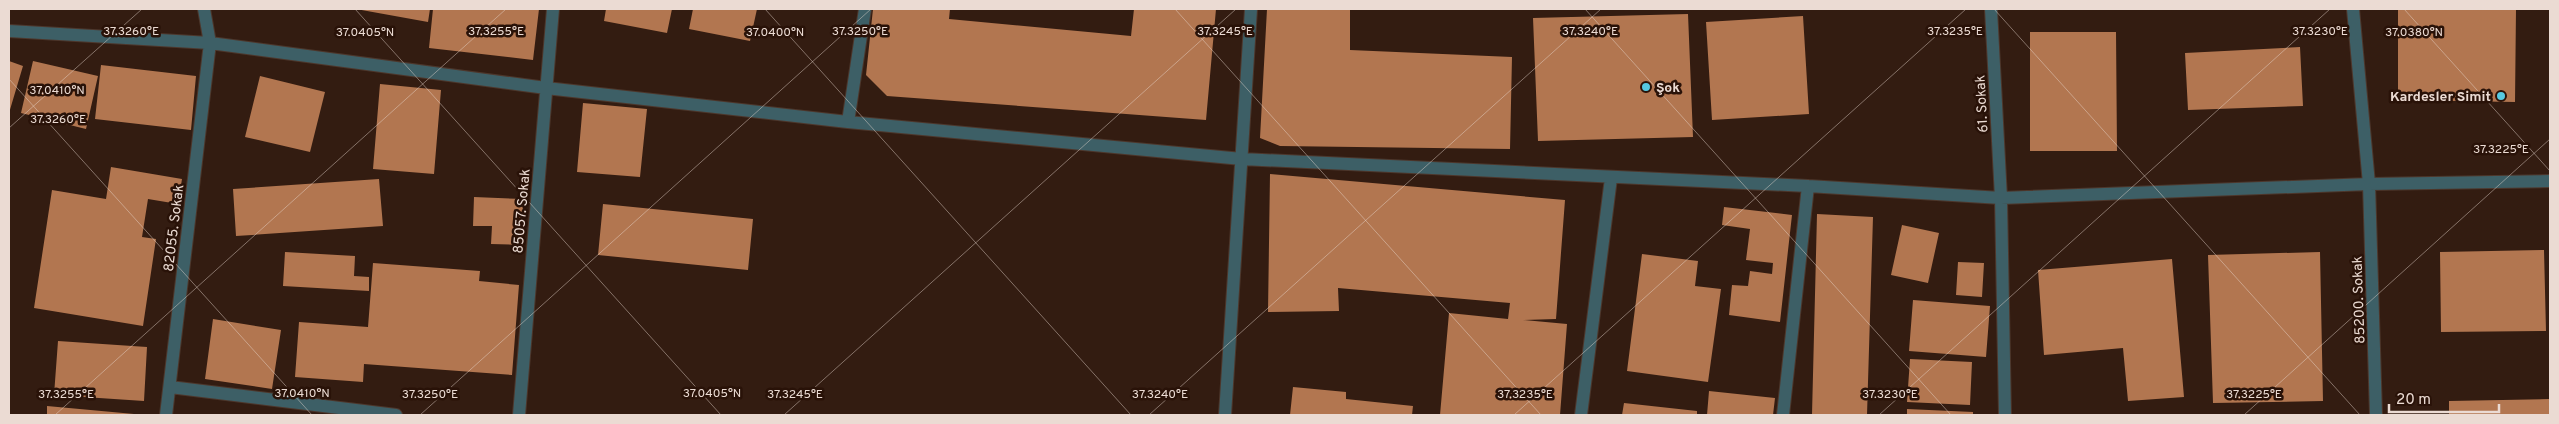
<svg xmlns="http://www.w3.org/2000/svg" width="2559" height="424" font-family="Overpass,sans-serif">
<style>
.building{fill:#b27650}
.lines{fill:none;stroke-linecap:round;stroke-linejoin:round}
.minor-casing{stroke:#4d372c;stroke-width:14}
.minor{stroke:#3d5f66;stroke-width:12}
.ticks{fill:none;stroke:#ebdbd3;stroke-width:1;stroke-opacity:0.45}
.poi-dot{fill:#56c9e1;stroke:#291208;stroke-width:2}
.labels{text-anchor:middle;stroke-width:5;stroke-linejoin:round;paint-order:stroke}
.poi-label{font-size:14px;font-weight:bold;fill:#ebdbd3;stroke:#291208;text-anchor:start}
.street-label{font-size:14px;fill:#ebdbd3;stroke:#291208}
.ticks-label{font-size:12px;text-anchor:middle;fill:#ebdbd3;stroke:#291208;stroke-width:5;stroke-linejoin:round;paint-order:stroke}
</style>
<rect width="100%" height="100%" fill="#331c11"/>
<!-- building -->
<path class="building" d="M356,9H430L428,22Z
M433,9H539L533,60L429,48Z
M606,9H672L667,33L604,21Z
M693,9H757L750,41L689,29Z
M873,9H950L949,19L1131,36L1134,9H1216L1206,120L887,96L866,75Z
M1267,9H1350V50L1512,57L1510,149L1280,146L1260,138Z
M2398,9H2516L2515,102L2398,100Z
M1688,14L1693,137L1538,141L1533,18Z
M1803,16L1809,114L1712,120L1706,22Z
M2030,32H2116L2117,151H2030Z
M2300,47L2303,106L2188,110L2185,53Z
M9,61L23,66L9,113Z
M33,61L98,76L86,129L21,113Z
M101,65L196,76L191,130L95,119Z
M260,76L325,92L310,152L245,137Z
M380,84L441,90L434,174L373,169Z
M583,103L647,109L640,177L577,172Z
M111,167L182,179L178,204L148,199L142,237L156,239L143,326L34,308L52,190L106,199Z
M1270,174L1565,200L1556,319L1523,320L1567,324L1560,415H1440L1449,313L1508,319L1510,303L1338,288L1339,311L1268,312Z
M379,179L383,226L236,236L233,189Z
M474,197L523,199L522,245L491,244L492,226H473Z
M603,204L753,219L748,270L598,255Z
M1724,207L1792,215L1780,322L1729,315L1732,285L1748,286L1750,271L1772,274L1773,263L1746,260L1750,229L1722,225Z
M1817,214L1873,217L1867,415H1812Z
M1902,225L1939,233L1928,283L1891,275Z
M2544,250L2546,331L2441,332L2440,252Z
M285,252L355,256L354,276L369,277V291L283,286Z
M2320,252L2323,401L2213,403L2208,255Z
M1642,254L1698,261L1695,286L1721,289L1708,382L1627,371Z
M2172,259L2184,397L2128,401L2123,348L2044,355L2038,270Z
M1958,262L1984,263L1982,297L1956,295Z
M373,263L480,271L479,281L519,285L512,375L364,364L363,382L295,377L299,322L368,327Z
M1913,300L1990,306L1986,357L1909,351Z
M213,319L281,330L272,389L205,379Z
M58,341L147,347L144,401L54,395Z
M1910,359L1972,362L1970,405L1907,402Z
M1293,387L1346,392V399L1413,406L1412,415H1290Z
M1709,391L1775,398L1773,415H1707Z
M2550,399V415H2449V401Z
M1624,403L1697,411V415H1622Z
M47,406L134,414V415H47Z
M1907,409L1973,412V415H1907Z"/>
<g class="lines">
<!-- minor casing -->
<g class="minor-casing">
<path id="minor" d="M1991,9L2001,198L2005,415
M2353,9L2369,184L2376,415
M9,31L210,43L546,88L848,122L1242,159L1808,186L2001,198L2369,184L2550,181
M848,122L865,9
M170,387L396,415
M166,415L210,43L204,9
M519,415L553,9
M1225,415L1251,9
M1581,415L1611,178
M1783,415L1808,186"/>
</g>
<!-- minor -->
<use href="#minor" class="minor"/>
</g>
<!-- ticks -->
<path class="ticks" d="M355,9L721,415M765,9L1131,415M1175,9L1541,415M1585,9L1951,415M1994,9L2360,415M2404,9L2550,171M9,79L312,415M9,128L142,9M55,415L506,9M420,415L871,9M784,415L1236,9M1149,415L1601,9M1514,415L1966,9M1879,415L2330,9M2244,415L2550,139"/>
<!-- markers -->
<g class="poi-dot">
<circle cx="1646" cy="87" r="5"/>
<circle cx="2501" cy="96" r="5"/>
</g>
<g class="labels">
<!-- poi labels -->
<g class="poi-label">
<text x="1656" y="92">Şok</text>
<text x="2491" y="101" text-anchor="end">Kardesler Simit</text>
</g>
<!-- street labels -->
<g class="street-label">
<text transform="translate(1981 104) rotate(-93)" y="5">61. Sokak</text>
<text transform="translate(521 211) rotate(-85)" y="5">85057. Sokak</text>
<text transform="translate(173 228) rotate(-83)" y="5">82055. Sokak</text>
<text transform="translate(2358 300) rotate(-92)" y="5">85200. Sokak</text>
</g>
</g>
<g class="ticks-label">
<text x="496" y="35">37.3255°E</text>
<text x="860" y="35">37.3250°E</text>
<text x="1225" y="35">37.3245°E</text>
<text x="1590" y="35">37.3240°E</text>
<text x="1955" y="35">37.3235°E</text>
<text x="2320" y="35">37.3230°E</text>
<text x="131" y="35">37.3260°E</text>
<text x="365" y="36">37.0405°N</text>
<text x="775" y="36">37.0400°N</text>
<text x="2414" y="36">37.0380°N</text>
<text x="57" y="94">37.0410°N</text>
<text x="58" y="123">37.3260°E</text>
<text x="2501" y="153">37.3225°E</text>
<text x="302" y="397">37.0410°N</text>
<text x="712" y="397">37.0405°N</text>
<text x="66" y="398">37.3255°E</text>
<text x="430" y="398">37.3250°E</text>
<text x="795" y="398">37.3245°E</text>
<text x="1160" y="398">37.3240°E</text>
<text x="1525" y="398">37.3235°E</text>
<text x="1890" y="398">37.3230°E</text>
<text x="2254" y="398">37.3225°E</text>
</g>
<!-- border -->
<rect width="2559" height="424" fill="none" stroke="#ebdbd3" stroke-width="20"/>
<!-- scale -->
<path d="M2389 404v8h110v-8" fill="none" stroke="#ebdbd3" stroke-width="2.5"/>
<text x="2396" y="404" font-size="15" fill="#ebdbd3" stroke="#291208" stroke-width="4" paint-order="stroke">20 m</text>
</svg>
